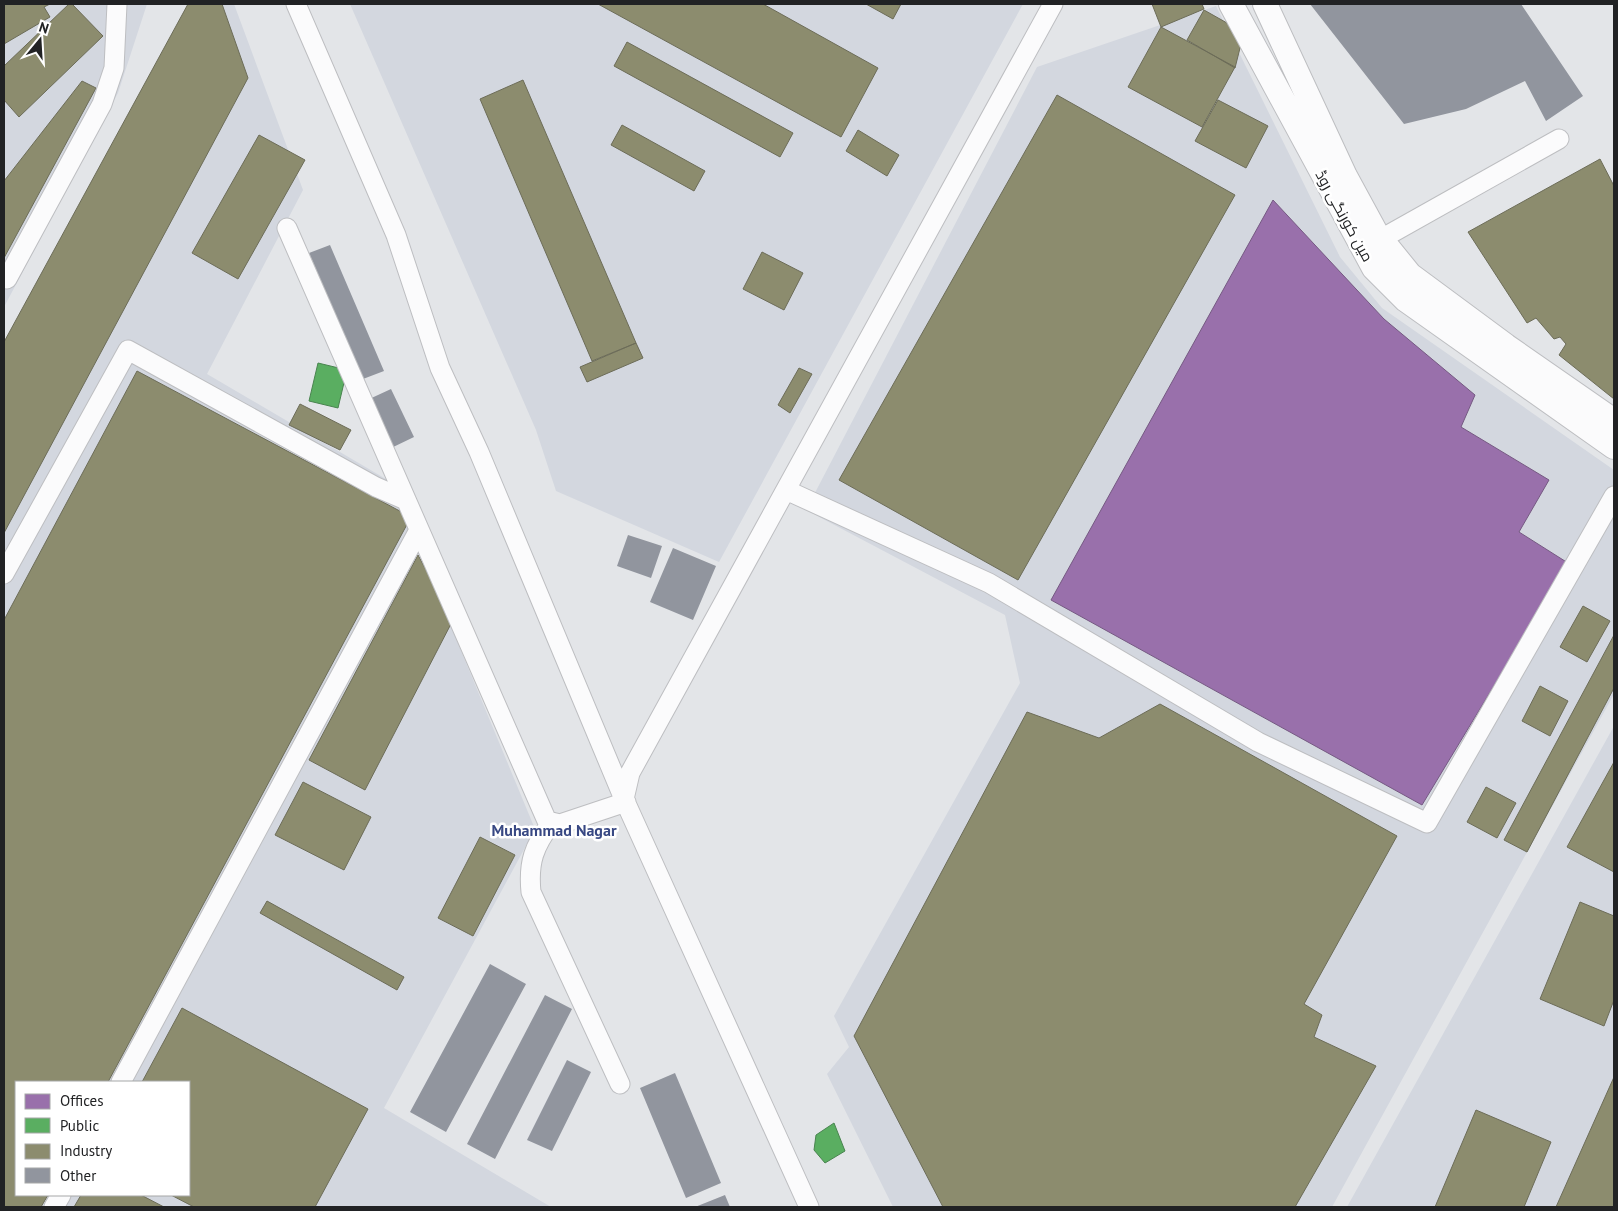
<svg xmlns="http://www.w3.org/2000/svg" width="1618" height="1211" font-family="'PT Sans',Cairo,sans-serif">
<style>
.built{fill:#d3d7df;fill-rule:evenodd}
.offices{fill:#9970ab;stroke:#755982}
.public{fill:#5aae61;stroke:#49844f}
.industry{fill:#8c8c6e;stroke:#6c6c58}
.building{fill:#91959e}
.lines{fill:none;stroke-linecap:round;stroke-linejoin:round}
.minor-casing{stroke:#bdbec1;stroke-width:21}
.major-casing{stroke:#bdbec1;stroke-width:26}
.minor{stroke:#fbfbfc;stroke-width:19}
.major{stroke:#fbfbfc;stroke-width:24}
.labels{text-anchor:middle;stroke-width:5;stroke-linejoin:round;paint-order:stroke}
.street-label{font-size:15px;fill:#212224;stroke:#fff}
.neighbourhood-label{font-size:16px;font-weight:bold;fill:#384883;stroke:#fff}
</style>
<rect width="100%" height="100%" fill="#e3e5e8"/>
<!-- built -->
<path class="built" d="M4,4H147L118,93L4,307Z
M192,4H234L303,190L207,374L391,482L535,829L384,1108L551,1207H4V343ZM16,1082H189V1195H16Z
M350,4H1023L719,562L556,491L536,430Z
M1216,6L1340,257L1382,308L1614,470V694L1332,1207H893L827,1074L849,1047L834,1016L1020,683L1005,615L806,510L1037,67Z
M1614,726V1207H1347Z"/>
<!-- offices -->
<path class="offices" d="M1273,200L1384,319L1475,395L1461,427L1549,480L1519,532L1568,563L1422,805L1051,600Z"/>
<!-- public -->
<path class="public" d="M318,363L347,370L338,408L309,401Z
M834,1123L845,1151L825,1163L814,1150L816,1135Z"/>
<!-- industry -->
<path class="industry" d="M4,4H50L44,7L50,17L4,44Z
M69,4H72L103,36L19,117L4,100V66Z
M188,4H222L248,78L4,533V342Z
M598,4H763L878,68L841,137Z
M866,4H901L893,19Z
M1152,4H1202L1204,9L1161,27Z
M1204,10L1227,23L1241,44L1235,68L1187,40Z
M1161,27L1235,67L1202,127L1128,87Z
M627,42L793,133L780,157L614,66Z
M523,80L636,343L592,361L480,99Z
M82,81L96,88L4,258V181Z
M1057,95L1235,195L1018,580L839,480Z
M1218,100L1268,126L1246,168L1195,141Z
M622,125L705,171L694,191L611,145Z
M858,130L899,155L887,176L846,151Z
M259,135L305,160L238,279L192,253Z
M1600,159L1614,186V399L1559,355L1566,344L1560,337L1554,339L1536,318L1527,323L1468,232Z
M762,252L803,273L784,310L743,289Z
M636,343L643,358L587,382L580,367Z
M799,368L812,374L790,413L778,405Z
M137,371L411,517L108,1082H16V1195H48L41,1207H4V620Z
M300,404L351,430L340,450L289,425Z
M418,555L453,620L365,790L309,760Z
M1583,606L1610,621L1587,662L1560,647Z
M1614,635V688L1527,852L1504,840Z
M1540,686L1568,701L1550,736L1522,721Z
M1160,704L1397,836L1304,1004L1322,1015L1314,1037L1376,1066L1295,1207H943L854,1036L1027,712L1099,738Z
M1614,762V872L1567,847Z
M303,782L371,817L344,870L275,835Z
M1486,787L1516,803L1497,838L1467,822Z
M480,837L515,855L473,936L438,918Z
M267,901L404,977L397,990L260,913Z
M1580,902L1614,916V1000L1604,1026L1540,999Z
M182,1008L368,1109L315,1207H194L171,1195H189V1082H142Z
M1614,1077V1207H1556Z
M1476,1110L1551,1142L1524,1207H1435Z
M81,1195H141L164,1207H74Z"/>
<!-- building -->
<path class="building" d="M1310,4H1521L1583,96L1546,121L1525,81L1466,109L1404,124Z
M330,245L384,371L363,379L309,253Z
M391,389L414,437L387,450L365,401Z
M628,535L662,546L651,578L617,566Z
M673,548L716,566L693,620L650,602Z
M490,964L526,984L446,1132L410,1112Z
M545,995L572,1009L495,1159L467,1144Z
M567,1060L591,1072L552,1151L527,1140Z
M675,1073L721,1183L686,1198L640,1088Z
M725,1195L730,1207H695Z"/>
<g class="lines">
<!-- minor casing -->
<g class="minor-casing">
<path id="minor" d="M296,4L396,235L440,368L479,452L624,799
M287,228L547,821L560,824L626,802
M1381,239L1559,139
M7,279L102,104L114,68L117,4
M786,490L989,583L1258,742L1427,823L1614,496
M4,574L128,350L376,487L406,500
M552,822C534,846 528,862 531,892L620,1084
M121,1082L419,530
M54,1207L61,1195
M809,1207L624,799L630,773L1053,4"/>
</g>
<!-- major casing -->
<g class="major-casing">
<path id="major" d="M1231,4L1374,268L1406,300L1614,447
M1265,4L1345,176L1376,233L1410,275L1506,346L1614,421"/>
</g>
<!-- minor -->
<use href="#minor" class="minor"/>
<!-- major -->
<use href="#major" class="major"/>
</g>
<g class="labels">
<!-- street labels -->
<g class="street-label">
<text transform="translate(1344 216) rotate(61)" y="5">مین کورنگی روڈ</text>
</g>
<!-- neighbourhood labels -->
<g class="neighbourhood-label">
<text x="554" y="836">Muhammad Nagar</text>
</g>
</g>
<!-- border -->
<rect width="1618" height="1211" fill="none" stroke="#212224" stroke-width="10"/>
<!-- legend -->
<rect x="15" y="1081" width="175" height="115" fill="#ffffff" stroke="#a6a7a7"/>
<rect x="25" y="1094" width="25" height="15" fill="#9970ab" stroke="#a6a7a7"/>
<text x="60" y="1106" font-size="15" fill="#212224">Offices</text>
<rect x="25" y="1118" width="25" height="15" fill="#5aae61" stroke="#a6a7a7"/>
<text x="60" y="1131" font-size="15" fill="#212224">Public</text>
<rect x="25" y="1144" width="25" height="15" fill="#8c8c6e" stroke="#a6a7a7"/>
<text x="60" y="1156" font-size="15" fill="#212224">Industry</text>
<rect x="25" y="1168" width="25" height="15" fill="#91959e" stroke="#a6a7a7"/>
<text x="60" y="1181" font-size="15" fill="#212224">Other</text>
<!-- north arrow -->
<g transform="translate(40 40) rotate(18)" stroke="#ffffff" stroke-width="4" paint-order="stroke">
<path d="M0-4L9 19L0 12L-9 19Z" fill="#212224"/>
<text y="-8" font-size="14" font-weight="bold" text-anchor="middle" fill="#212224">N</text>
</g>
</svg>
